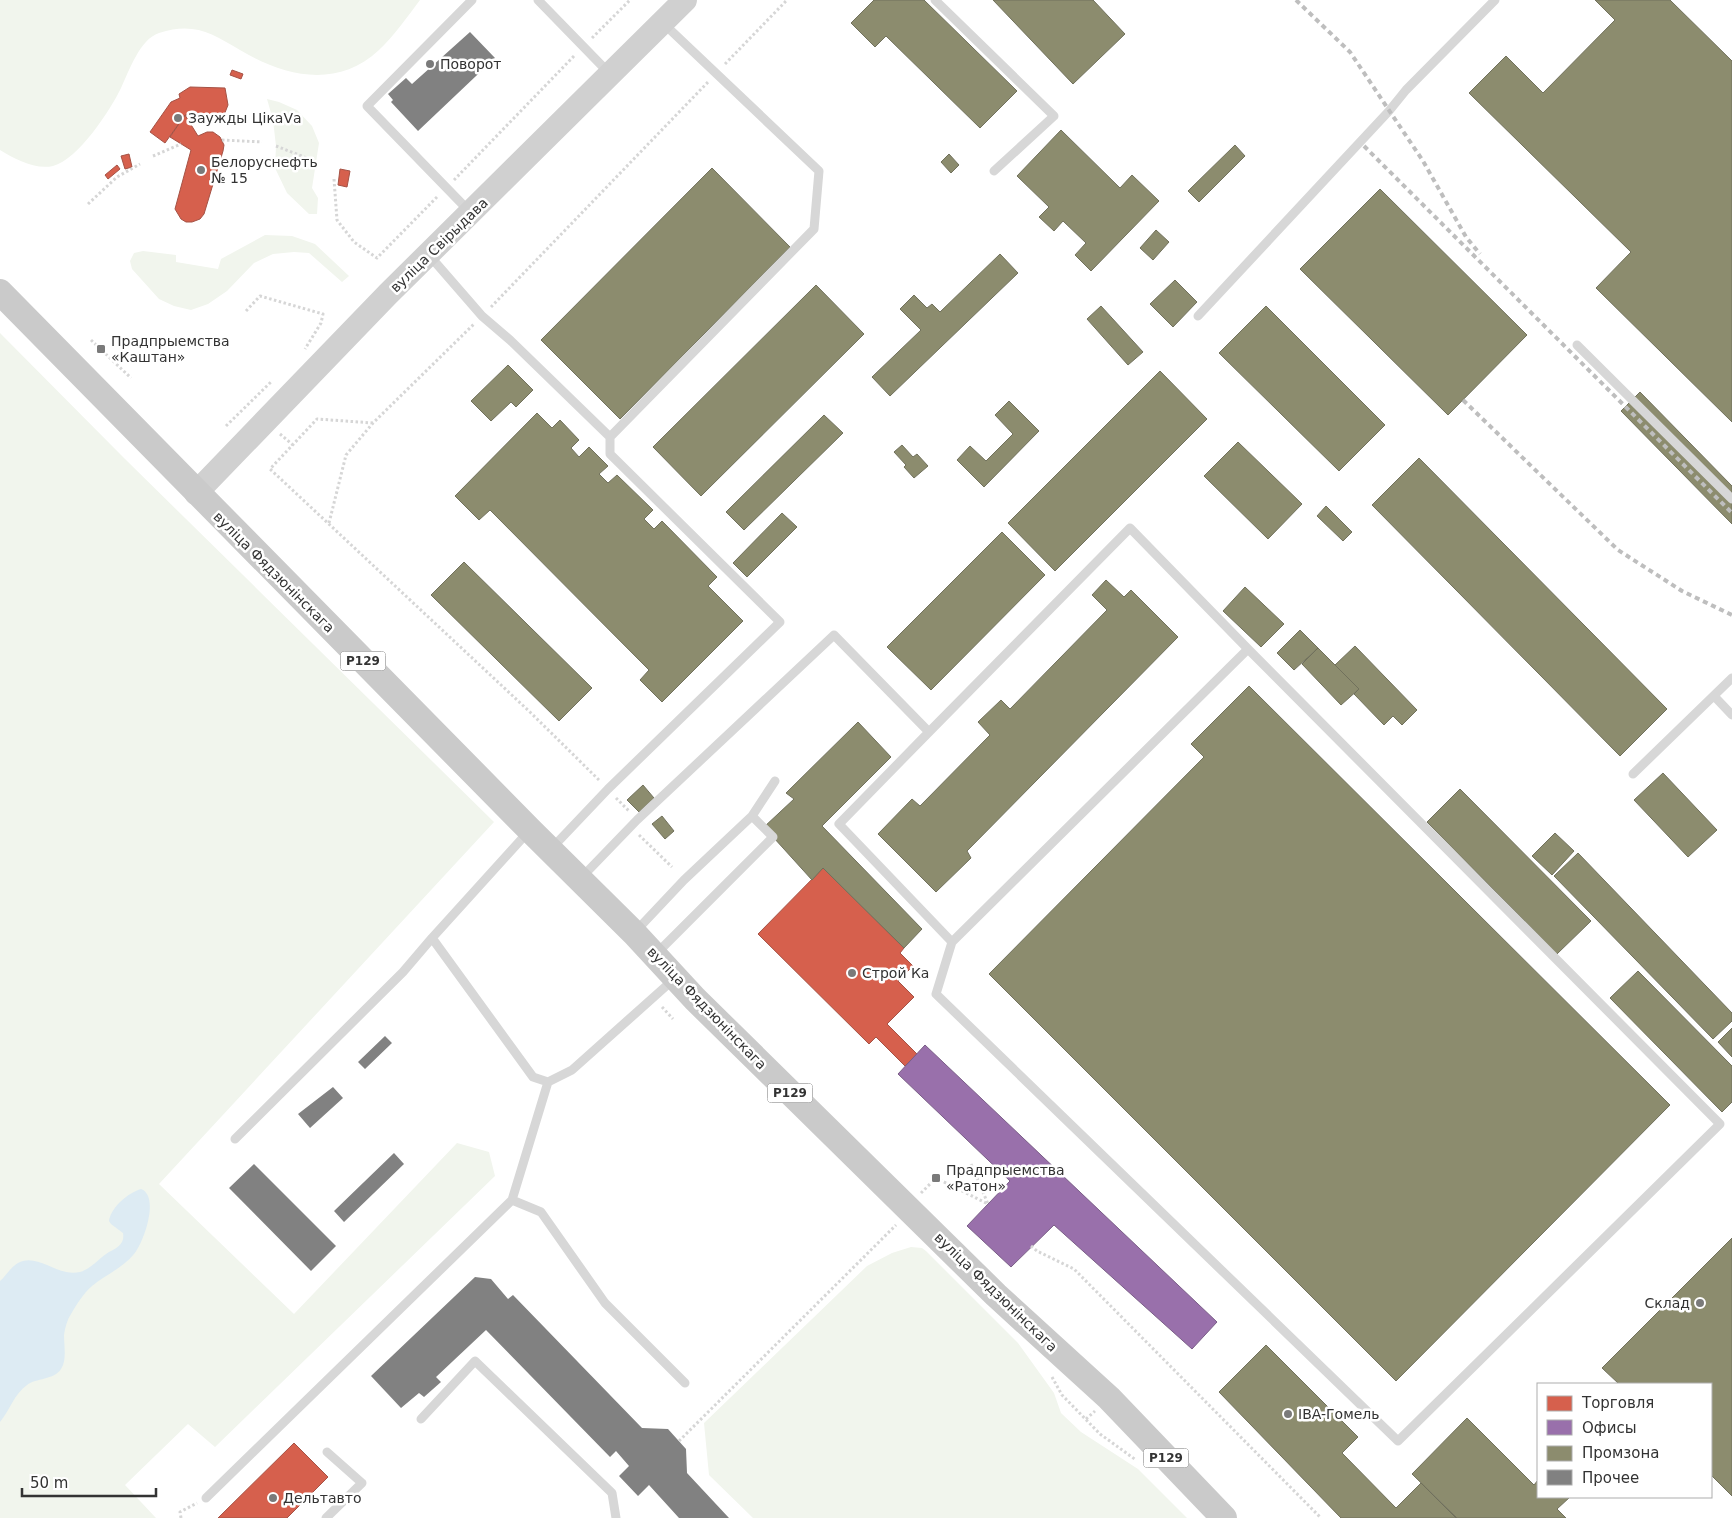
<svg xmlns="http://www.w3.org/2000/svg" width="1732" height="1518" font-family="'DejaVu Sans',sans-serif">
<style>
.green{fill:#f1f5ed}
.water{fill:#ddebf3}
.shops{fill:#d6604d;stroke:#a55245}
.offices{fill:#9970ab;stroke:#7a5e87}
.industry{fill:#8c8c6e;stroke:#71715c}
.building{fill:#818181}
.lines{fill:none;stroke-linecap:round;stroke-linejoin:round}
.path{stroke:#d6d6d6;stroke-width:3;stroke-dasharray:2.5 2.5;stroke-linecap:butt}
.service{stroke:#d7d7d7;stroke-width:9}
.secondary{stroke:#d0d0d0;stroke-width:24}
.primary{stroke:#cacaca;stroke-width:26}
.rail{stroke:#bebebe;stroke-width:4;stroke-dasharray:5 4;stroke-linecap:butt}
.poi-dot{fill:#7a7a7a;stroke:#fff;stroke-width:2}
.labels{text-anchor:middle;stroke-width:5;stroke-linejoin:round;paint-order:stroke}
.shield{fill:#fff;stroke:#707070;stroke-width:1}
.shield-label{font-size:12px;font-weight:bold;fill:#333}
.poi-label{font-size:14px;fill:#333;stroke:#fff;text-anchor:start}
.street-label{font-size:14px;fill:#333;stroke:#fff}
</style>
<rect width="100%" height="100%" fill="#fff"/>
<!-- green -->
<path class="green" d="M0,0H420C407,17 395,35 379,50C337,89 285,77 240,50C211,33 194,22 159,33C140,39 129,71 121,88C111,109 78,160 53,166C35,170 15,159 0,150Z
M267,99L279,102L297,110L312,126L319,143L312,188L318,198L317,214H309L287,193L275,168L276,146L273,120Z
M265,235L292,236L315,244L349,276L342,282L309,253L294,252L273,254L254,263L227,291L208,304L191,310L174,306L159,299L132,269L130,261L134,253L143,251L176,255V262L218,269L221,259Z
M0,333L124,458L494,822L159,1184L294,1314L457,1143L489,1152L495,1176L215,1447L188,1424L125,1485L156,1518H0Z
M911,1247L922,1248L926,1251L1018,1343L1054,1393L1061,1413L1081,1432L1138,1469L1187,1518H753L709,1475L704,1423L867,1266L892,1253Z"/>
<!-- water -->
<path class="water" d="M141,1189C160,1196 144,1242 134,1254C123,1268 105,1275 92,1286C83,1294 77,1304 71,1314C67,1320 65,1328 64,1335C64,1346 67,1360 61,1369C54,1380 36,1378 27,1385C14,1394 10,1410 0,1422V1281C8,1274 12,1264 23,1261C41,1256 59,1277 80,1272C91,1269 99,1258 109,1252C117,1248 125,1244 123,1233L111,1224L109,1221C111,1207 128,1193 141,1189Z"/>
<!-- shops -->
<path class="shops" d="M232,70L243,74L241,79L230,75Z
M190,87L225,88L228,105L224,115H185L165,143L150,132L171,102L180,98L179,94Z
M185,115L198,136L207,132H213L220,137L224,145L223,151L204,214L200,219L192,222H186L181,219L175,209L191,150L170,137Z
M129,154L132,167L125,169L121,156Z
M117,165L120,169L108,179L105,175Z
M340,169L350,171L347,187L338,185Z
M823,868L904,948L900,953L913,966L898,981L914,997L887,1024L917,1054L905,1066L876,1037L869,1044L758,934Z
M294,1443L328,1477L287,1518H218Z"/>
<!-- offices -->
<path class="offices" d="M925,1045L1217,1322L1192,1349L1054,1225L1011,1267L967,1226L1010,1181L898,1074Z"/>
<!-- industry -->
<path class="industry" d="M874,0H924L1017,91L980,128L886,36L875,47L851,23Z
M993,0H1093L1125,34L1073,84Z
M1595,0H1670L1732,61V422L1596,288L1631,252L1469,93L1506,56L1543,93L1615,20Z
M1061,130L1120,188L1132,175L1159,201L1091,271L1075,255L1086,243L1063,221L1054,231L1039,217L1049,207L1017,176Z
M1235,145L1245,156L1199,202L1188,191Z
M949,154L959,165L951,173L941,162Z
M712,168L790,247L620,419L541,340Z
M1380,189L1527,335L1448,415L1300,269Z
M1156,230L1169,242L1153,260L1140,248Z
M1000,254L1018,273L890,396L872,377L921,330L900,309L914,295L927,308L932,304L940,312Z
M1175,280L1197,302L1173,327L1150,304Z
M816,285L864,334L701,496L653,447Z
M1101,306L1143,352L1128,365L1087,319Z
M1266,306L1385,425L1339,471L1219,353Z
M508,365L533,390L516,407L511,402L491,421L471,401Z
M1160,371L1207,419L1055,571L1008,523Z
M1640,392L1732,486V524L1621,411Z
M1009,401L1039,431L984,487L957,460L970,446L986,461L1013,434L995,415Z
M537,413L552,428L560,420L579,440L571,448L579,457L589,447L608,466L599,474L608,483L617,475L653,510L644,519L654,529L662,521L717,577L708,586L743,621L662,702L640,680L649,670L490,510L479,520L455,496Z
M824,415L843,433L744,530L726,512Z
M1238,442L1302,504L1268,539L1204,476Z
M902,445L913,457L917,454L928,466L914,478L904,467L906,465L894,452Z
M1419,458L1667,709L1620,756L1372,505Z
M1326,506L1352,532L1343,541L1317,516Z
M782,513L797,527L747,577L733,563Z
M1002,532L1045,575L931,690L887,647Z
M464,562L592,688L559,721L431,595Z
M1106,580L1124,597L1131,590L1178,637L967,851L971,858L936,892L878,834L912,799L920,806L990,735L978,722L1001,700L1010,709L1107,610L1092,595Z
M1245,587L1284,624L1261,647L1223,611Z
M1300,630L1318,648L1294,670L1277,653Z
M1355,646L1417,710L1402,725L1393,716L1384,725L1354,694L1359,689L1335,665Z
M1318,648L1359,689L1341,705L1302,664Z
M1249,686L1670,1105L1396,1381L989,974L1204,757L1191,744Z
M858,722L891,757L822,826L922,929L904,948L823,868L812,880L764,827L794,799L786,793Z
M1663,773L1717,830L1688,857L1634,800Z
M643,785L654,798L639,812L627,800Z
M1460,789L1591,921L1557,954L1427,822Z
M662,816L674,831L665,839L652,824Z
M1555,833L1574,851L1552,875L1532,856Z
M1578,853L1732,1013V1021L1713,1039L1554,876Z
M1638,971L1732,1066V1102L1722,1112L1610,998Z
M1732,1028V1057L1718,1042Z
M1732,1238V1496L1711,1475V1384H1619L1602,1368Z
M1266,1345L1358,1437L1342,1453L1396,1508L1421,1483L1456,1518H1341L1219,1392Z
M1467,1418L1534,1485L1538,1480V1497H1570L1557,1509L1566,1518H1457L1412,1474Z"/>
<!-- building -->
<path class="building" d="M470,32L495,58L418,131L391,102L393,100L388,94L406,78L412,84Z
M385,1036L392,1043L365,1069L358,1062Z
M333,1087L343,1098L310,1128L298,1114Z
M394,1153L404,1164L344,1222L334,1211Z
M254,1164L336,1246L311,1271L229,1188Z
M475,1277L491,1279L508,1299L513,1295L642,1428L668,1429L686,1449L687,1473L729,1518H679L649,1485L638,1496L619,1476L629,1466L616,1451L610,1457L486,1330L436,1377L441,1382L424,1397L419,1393L401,1408L371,1376Z"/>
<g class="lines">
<!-- path -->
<path class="path" d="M592,38L630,0
M725,64L787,0
M222,140L262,142
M276,146L317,162
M153,156L181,144
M334,179L337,220L354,242L377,258L437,197
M454,180L575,55
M88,204L117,177L140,164
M491,307L709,81
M246,311L260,296L323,314L321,323L305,349
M91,340L131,378
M373,423L317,419L270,469L531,713L600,781
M226,426L272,381
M280,434L293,445
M329,523L346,455L373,423L474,324
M616,798L630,812
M639,835L672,867
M662,1007L673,1019
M971,1164L988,1204
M921,1193L936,1178L988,1204
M1031,1246L1037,1251L1074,1269L1321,1518
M1052,1377L1062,1395L1100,1434L1136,1460
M1086,1419L1095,1411
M679,1441L896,1225
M181,1518L180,1512L197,1503"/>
<!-- service -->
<path class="service" d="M538,0L609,73
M935,0L1054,116L994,171
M469,211L367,106L472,0
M429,255L482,316L510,340L610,437V454L780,622L608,789L552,848
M1198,316L1389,111L1406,90L1495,0
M1577,345L1732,499
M610,437L814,229L819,171L663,23
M1714,696L1732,715
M929,732L1130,528L1248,649
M1633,774L1732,678
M528,832L432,938L533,1077L548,1082L572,1070L674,979
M582,877L637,820L834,635L929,732L839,824L952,942L936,994L1398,1441L1720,1124L1248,649L952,942
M635,932L684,880L752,816
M656,954L773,837L752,816L775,781
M235,1139L403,972L432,938
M512,1200L541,1212L605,1303L685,1383
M421,1419L475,1361L612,1493L616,1518
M206,1498L512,1200L548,1082
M326,1518L362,1483L327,1452"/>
<!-- secondary -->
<path class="secondary" d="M196,493L388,294L685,0"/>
<!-- primary -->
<path class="primary" d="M0,292L530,830L634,933L695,999L996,1295L1109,1398L1224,1518"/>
<!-- rail -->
<path class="rail" d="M1296,0L1350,52L1423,161L1466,237L1480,254
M1364,146L1732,513
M1463,400L1618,550L1682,591L1732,615"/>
</g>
<!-- markers -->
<g class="poi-dot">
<circle cx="430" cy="64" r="5"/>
<circle cx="178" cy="118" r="5"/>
<circle cx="201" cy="170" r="5"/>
<rect x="96" y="344" width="10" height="10" rx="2.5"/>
<circle cx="852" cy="973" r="5"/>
<rect x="931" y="1173" width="10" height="10" rx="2.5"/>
<circle cx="1700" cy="1303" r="5"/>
<circle cx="1288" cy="1414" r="5"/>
<circle cx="273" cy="1498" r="5"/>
</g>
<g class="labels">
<!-- shield labels -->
<g class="shield">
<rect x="340.5" y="651.5" width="45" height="19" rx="4"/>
<rect x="767.5" y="1083.5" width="45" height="19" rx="4"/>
<rect x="1143.5" y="1448.5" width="45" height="19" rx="4"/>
</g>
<g class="shield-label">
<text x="363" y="665">Р129</text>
<text x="790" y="1097">Р129</text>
<text x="1166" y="1462">Р129</text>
</g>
<!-- poi labels -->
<g class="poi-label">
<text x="440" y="69">Поворот</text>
<text x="188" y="123">Заужды ЦікаVа</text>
<text x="211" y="167">Белоруснефть<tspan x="211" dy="16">№ 15</tspan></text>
<text x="111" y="346">Прадпрыемства<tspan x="111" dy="16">«Каштан»</tspan></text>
<text x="862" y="978">Строй Ка</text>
<text x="946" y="1175">Прадпрыемства<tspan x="946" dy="16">«Ратон»</tspan></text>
<text x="1690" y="1308" text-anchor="end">Склад</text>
<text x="1298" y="1419">IBA-Гомель</text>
<text x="283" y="1503">Дельтавто</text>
</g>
<!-- street labels -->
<g class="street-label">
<text transform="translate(439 245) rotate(-44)" y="5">вуліца Свірыдава</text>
<text transform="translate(274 572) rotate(45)" y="5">вуліца Фядзюнінскага</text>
<text transform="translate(707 1008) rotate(46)" y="5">вуліца Фядзюнінскага</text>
<text transform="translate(996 1292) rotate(44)" y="5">вуліца Фядзюнінскага</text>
</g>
</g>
<!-- legend -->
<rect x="1537" y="1383" width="175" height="115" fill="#ffffff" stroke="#adadad"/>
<rect x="1547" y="1396" width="25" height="15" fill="#d6604d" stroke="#adadad"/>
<text x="1582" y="1408" font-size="15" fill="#333333">Торговля</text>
<rect x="1547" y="1420" width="25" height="15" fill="#9970ab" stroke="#adadad"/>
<text x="1582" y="1433" font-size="15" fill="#333333">Офисы</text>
<rect x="1547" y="1446" width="25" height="15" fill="#8c8c6e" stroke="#adadad"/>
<text x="1582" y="1458" font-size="15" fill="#333333">Промзона</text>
<rect x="1547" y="1470" width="25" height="15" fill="#818181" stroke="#adadad"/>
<text x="1582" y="1483" font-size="15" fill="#333333">Прочее</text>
<!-- scale -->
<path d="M22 1488v8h134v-8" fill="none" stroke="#333333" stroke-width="2.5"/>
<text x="30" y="1488" font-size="15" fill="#333333" stroke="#ffffff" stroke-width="4" paint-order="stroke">50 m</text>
</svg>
